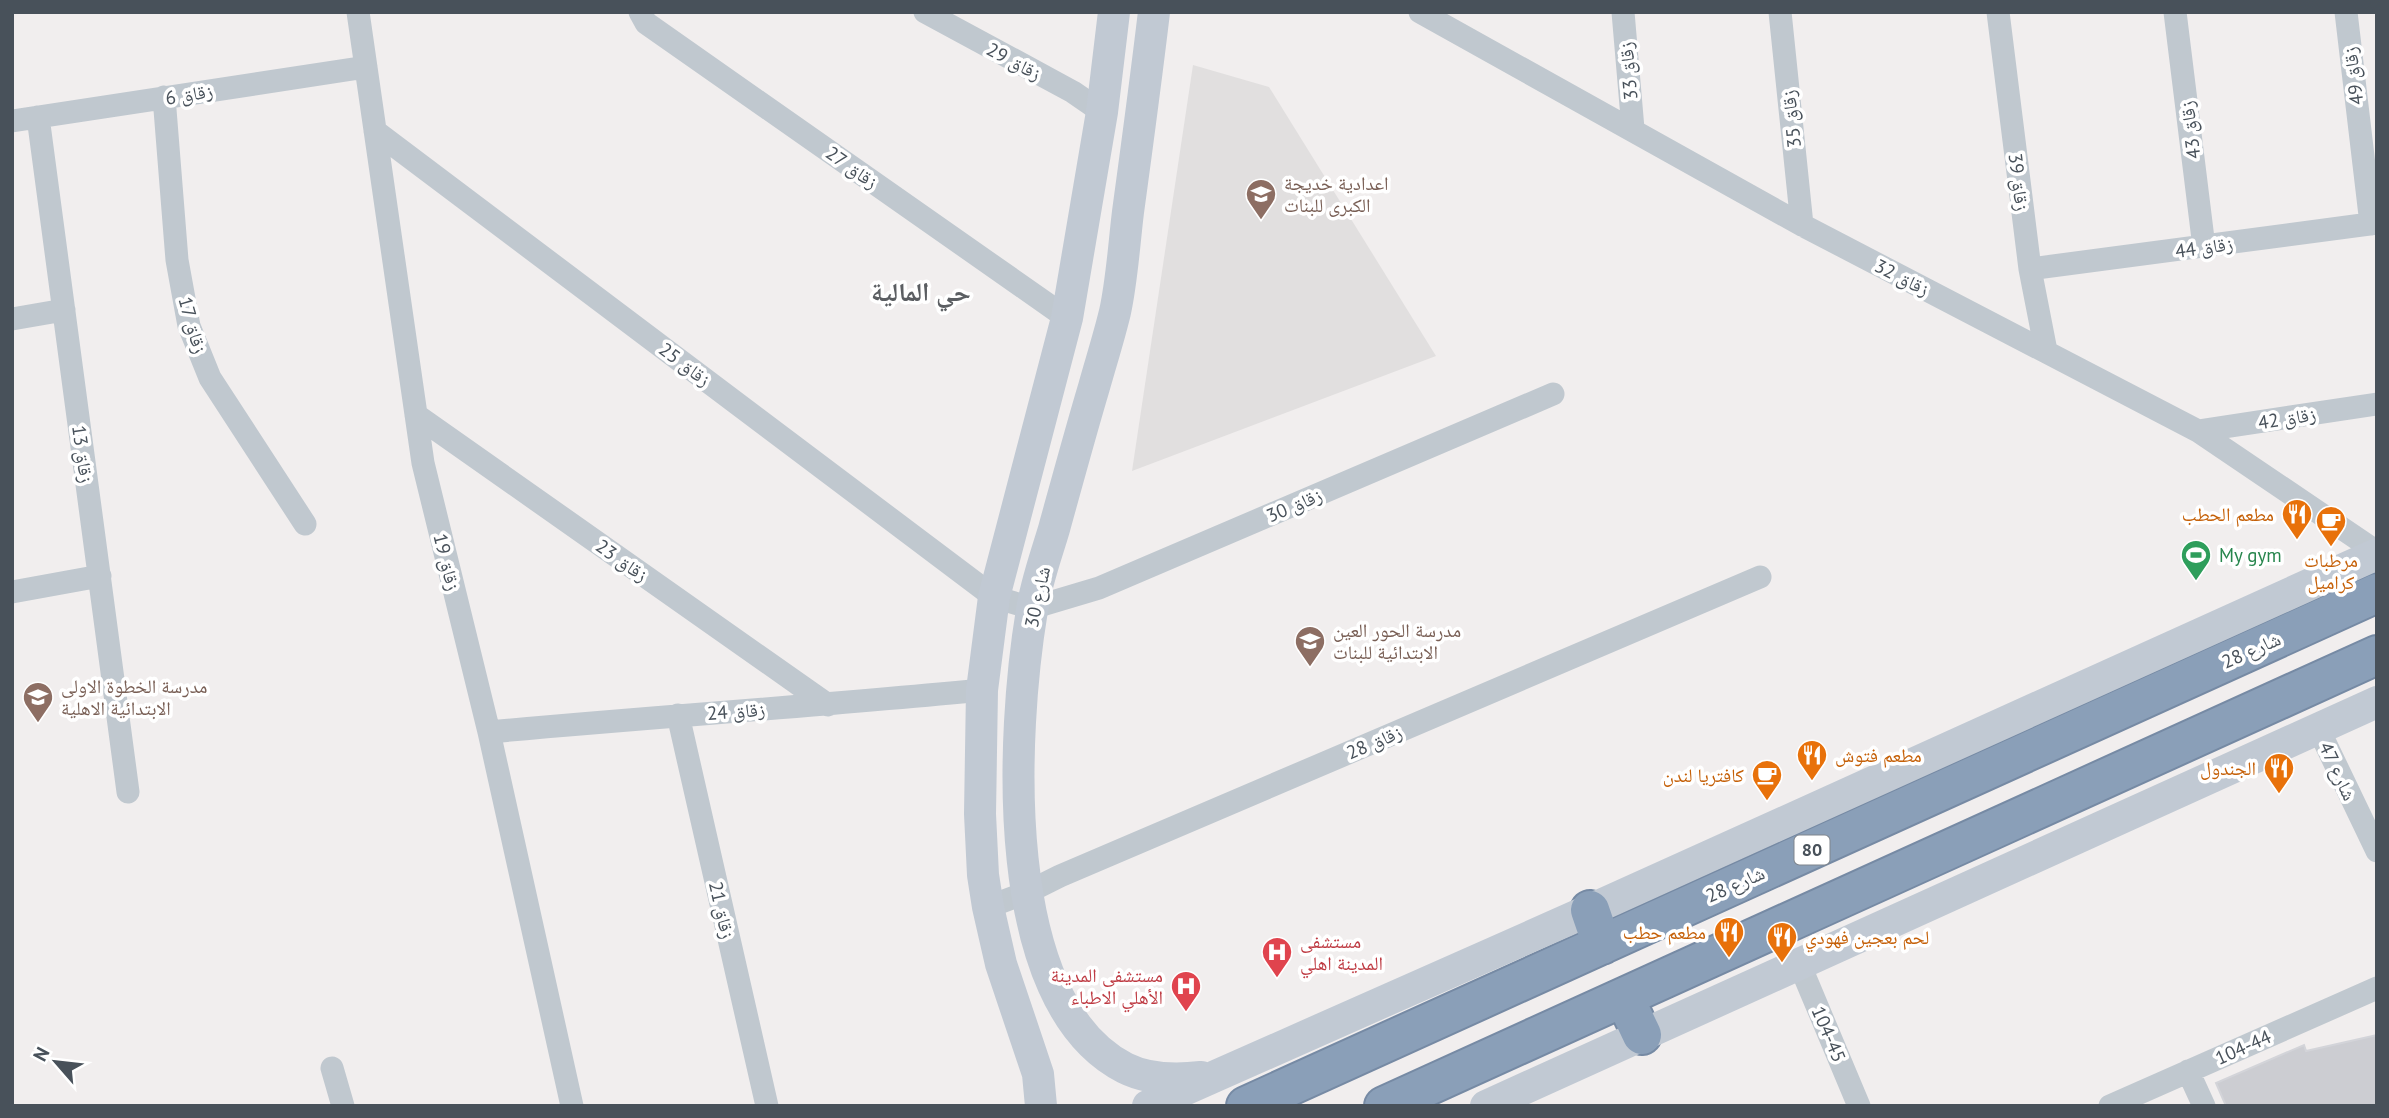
<svg xmlns="http://www.w3.org/2000/svg" width="2389" height="1118" font-family="'PT Sans','Noto Naskh Arabic',sans-serif">
<style>
.education{fill:#e1dfdf}
.building{fill:#cccdd2;stroke:#d3d4d9;stroke-width:2}
.lines{fill:none;stroke-linecap:round;stroke-linejoin:round}
.highway-casing{stroke:#768aa4;stroke-width:42}
.street{stroke:#c0c8cf;stroke-width:23}
.secondary{stroke:#c1c9d3;stroke-width:32}
.highway{stroke:#8a9fb8;stroke-width:38}
.labels{text-anchor:middle;stroke-width:7;stroke-linejoin:round;paint-order:stroke}
.shield{fill:#fff;stroke:#7f858c;stroke-width:2}
.shield-label{font-size:18px;font-weight:bold;fill:#48515a}
.street-label{font-size:19px;fill:#48515a;stroke:#fff}
.education-label{font-size:19px;fill:#785e54;stroke:#fff;text-anchor:start}
.food-label{font-size:19px;fill:#c56008;stroke:#fff;text-anchor:end}
.leisure-label{font-size:19px;fill:#27864d;stroke:#fff;text-anchor:start}
.health-label{font-size:19px;fill:#be3a42;stroke:#fff;text-anchor:start}
.district-label{font-size:26px;font-weight:bold;fill:#5b5e62;stroke:#fff}
</style>
<rect width="100%" height="100%" fill="#f1eeee"/>
<!-- education -->
<path class="education" d="M1193,65L1269,87L1436,356L1132,471Z"/>
<!-- building -->
<path class="building" d="M2377,1035V1106H2226L2216,1083L2304,1045L2306,1051Z"/>
<g class="lines">
<!-- highway casing -->
<g class="highway-casing">
<path id="highway" d="M1590,910L1602,945
M1624,997L1642,1035
M1246,1106L2377,593
M1384,1106L2377,655"/>
</g>
<!-- street -->
<path class="street" d="M358,12L423,463L489,732L572,1106
M640,12L646,23L1067,318
M925,12L1073,92L1102,112
M1420,12L1802,225L2198,431L2377,552
M1623,12L1633,129
M1780,12L1802,225
M1998,12L2030,269L2046,351
M2175,12L2204,247
M2346,12L2371,224
M164,97L177,260L189,326L210,378L305,524
M38,117L128,792
M12,121L366,67
M375,131L994,597L1032,608L1099,588L1553,394
M2030,269L2377,223
M12,319L64,310
M416,415L828,705
M2198,431L2377,404
M12,592L100,576
M678,715L767,1106
M2318,728L2377,851
M489,732C653,717 818,706 982,690
M988,907L1028,892L1060,876L1760,577
M1799,963L1859,1106
M332,1068L343,1106
M2188,1071L2204,1106
M2110,1106L2377,988"/>
<!-- secondary -->
<path class="secondary" d="M1154,12C1146,79 1137,146 1128,212C1124,245 1122,280 1115,312C1109,337 1101,362 1094,387C1080,434 1067,482 1054,529C1046,556 1036,583 1032,610C1012,730 996,1002 1125,1068C1149,1080 1176,1080 1201,1077
M1041,1106L1038,1074L1001,964L988,907L983,875L980,814L982,690L994,597L1067,318L1102,112L1114,12
M1148,1106L1590,910L2377,554
M1486,1106L2377,702"/>
<!-- highway -->
<use href="#highway" class="highway"/>
</g>
<!-- icons -->
<defs>
<g id="school-pin" transform="scale(1.575)"><path d="M0 17L-7.5 6A9.5 9.5 0 1 1 7.5 6Z" fill="#8d6e63" stroke="#fff"/><path d="M0-5L7-2L0 1L-7-2ZM-4 1L0 2.5L4 1V4Q0 6-4 4Z" fill="#fff"/></g>
<g id="restaurant-pin" transform="scale(1.575)"><path d="M0 17L-7.5 6A9.5 9.5 0 1 1 7.5 6Z" fill="#e8710a" stroke="#fff"/><path d="M-5-6h1v4h1v-4h1v4h1v-4h1v5L-1.5 .5V6h-2V.5L-5-1ZM5-6V6H3V1.5H1.5Q1.5-4 5-6Z" fill="#fff"/></g>
<g id="cafe-pin" transform="scale(1.575)"><path d="M0 17L-7.5 6A9.5 9.5 0 1 1 7.5 6Z" fill="#e8710a" stroke="#fff"/><path d="M-5.5-4.5H6V0H3Q3 3.5 0 3.5H-2.5Q-5.5 3.5-5.5 0ZM3-3.2v2h1.7v-2ZM-6 4.5H4V6H-6Z" fill="#fff"/></g>
<g id="stadium-pin" transform="scale(1.575)"><path d="M0 17L-7.5 6A9.5 9.5 0 1 1 7.5 6Z" fill="#2e9e5b" stroke="#fff"/><path d="M0-5a6.5 5 0 1 0 0 10a6.5 5 0 1 0 0-10ZM-3.5-1.8h7v3.6h-7Z" fill="#fff"/></g>
<g id="hospital-pin" transform="scale(1.575)"><path d="M0 17L-7.5 6A9.5 9.5 0 1 1 7.5 6Z" fill="#e0444e" stroke="#fff"/><path d="M-5-5h3v3.5h4V-5h3V5h-3V1.5h-4V5h-3Z" fill="#fff"/></g>
</defs>
<g fill-rule="evenodd">
<use href="#school-pin" x="1261" y="194"/>
<use href="#restaurant-pin" x="2297" y="514"/>
<use href="#cafe-pin" x="2331" y="521"/>
<use href="#stadium-pin" x="2196" y="555"/>
<use href="#school-pin" x="1310" y="641"/>
<use href="#school-pin" x="38" y="697"/>
<use href="#restaurant-pin" x="1812" y="755"/>
<use href="#restaurant-pin" x="2279" y="768"/>
<use href="#cafe-pin" x="1767" y="775"/>
<use href="#restaurant-pin" x="1729" y="932"/>
<use href="#restaurant-pin" x="1782" y="937"/>
<use href="#hospital-pin" x="1277" y="952"/>
<use href="#hospital-pin" x="1186" y="986"/>
</g>
<g class="labels">
<!-- shield labels -->
<rect class="shield" x="1794.5" y="835.5" width="35" height="29" rx="5"/>
<g class="shield-label">
<text x="1812" y="856">80</text>
</g>
<!-- street labels -->
<g class="street-label">
<text transform="translate(1014 61) rotate(28)" y="7">زقاق 29</text>
<text transform="translate(1628 71) rotate(-95)" y="7">زقاق 33</text>
<text transform="translate(2353 76) rotate(-97)" y="7">زقاق 49</text>
<text transform="translate(189 94) rotate(-9)" y="7">زقاق 6</text>
<text transform="translate(1791 119) rotate(-96)" y="7">زقاق 35</text>
<text transform="translate(2190 130) rotate(-97)" y="7">زقاق 43</text>
<text transform="translate(852 167) rotate(35)" y="7">زقاق 27</text>
<text transform="translate(2019 182) rotate(83)" y="7">زقاق 39</text>
<text transform="translate(2204 247) rotate(-8)" y="7">زقاق 44</text>
<text transform="translate(1902 277) rotate(27)" y="7">زقاق 32</text>
<text transform="translate(193 325) rotate(74)" y="7">زقاق 17</text>
<text transform="translate(685 364) rotate(37)" y="7">زقاق 25</text>
<text transform="translate(2287 418) rotate(-9)" y="7">زقاق 42</text>
<text transform="translate(83 454) rotate(82)" y="7">زقاق 13</text>
<text transform="translate(1294 505) rotate(-23)" y="7">زقاق 30</text>
<text transform="translate(622 560) rotate(35)" y="7">زقاق 23</text>
<text transform="translate(447 562) rotate(76)" y="7">زقاق 19</text>
<text transform="translate(1037 597) rotate(-78)" y="7">شارع 30</text>
<text transform="translate(2251 650) rotate(-24)" y="7">شارع 28</text>
<text transform="translate(736 711) rotate(-4)" y="7">زقاق 24</text>
<text transform="translate(1374 742) rotate(-23)" y="7">زقاق 28</text>
<text transform="translate(2338 771) rotate(65)" y="7">شارع 47</text>
<text transform="translate(1735 884) rotate(-24)" y="7">شارع 28</text>
<text transform="translate(722 910) rotate(77)" y="7">زقاق 21</text>
<text transform="translate(1829 1034) rotate(67)" y="7">104-45</text>
<text transform="translate(2243 1047) rotate(-24)" y="7">104-44</text>
</g>
<!-- education labels -->
<g class="education-label">
<text x="1284" y="190">اعدادية خديجة<tspan x="1284" dy="22">الكبرى للبنات</tspan></text>
<text x="1333" y="637">مدرسة الحور العين<tspan x="1333" dy="22">الابتدائية للبنات</tspan></text>
<text x="61" y="693">مدرسة الخطوة الاولى<tspan x="61" dy="22">الابتدائية الاهلية</tspan></text>
</g>
<!-- food labels -->
<g class="food-label">
<text x="2274" y="521">مطعم الحطب</text>
<text x="2331" y="567" text-anchor="middle">مرطبات<tspan x="2331" dy="22">كراميل</tspan></text>
<text x="1835" y="762" text-anchor="start">مطعم فتوش</text>
<text x="2256" y="775">الجندول</text>
<text x="1744" y="782">كافتريا لندن</text>
<text x="1706" y="939">مطعم حطب</text>
<text x="1805" y="944" text-anchor="start">لحم بعجين فهودي</text>
</g>
<!-- leisure labels -->
<g class="leisure-label">
<text x="2219" y="562">My gym</text>
</g>
<!-- health labels -->
<g class="health-label">
<text x="1300" y="948">مستشفى<tspan x="1300" dy="22">المدينة اهلي</tspan></text>
<text x="1163" y="982" text-anchor="end">مستشفى المدينة<tspan x="1163" dy="22">الأهلي الاطباء</tspan></text>
</g>
<!-- district labels -->
<g class="district-label">
<text x="921" y="301">حي المالية</text>
</g>
</g>
<!-- border -->
<rect width="2389" height="1118" fill="none" stroke="#48515a" stroke-width="28"/>
<!-- north arrow -->
<g transform="translate(56 1062) rotate(298)" stroke="#ffffff" stroke-width="5" paint-order="stroke">
<path d="M0-5L12 26L0 18L-12 26Z" fill="#48515a"/>
<text y="-10" font-size="19" font-weight="bold" text-anchor="middle" fill="#48515a">N</text>
</g>
</svg>
